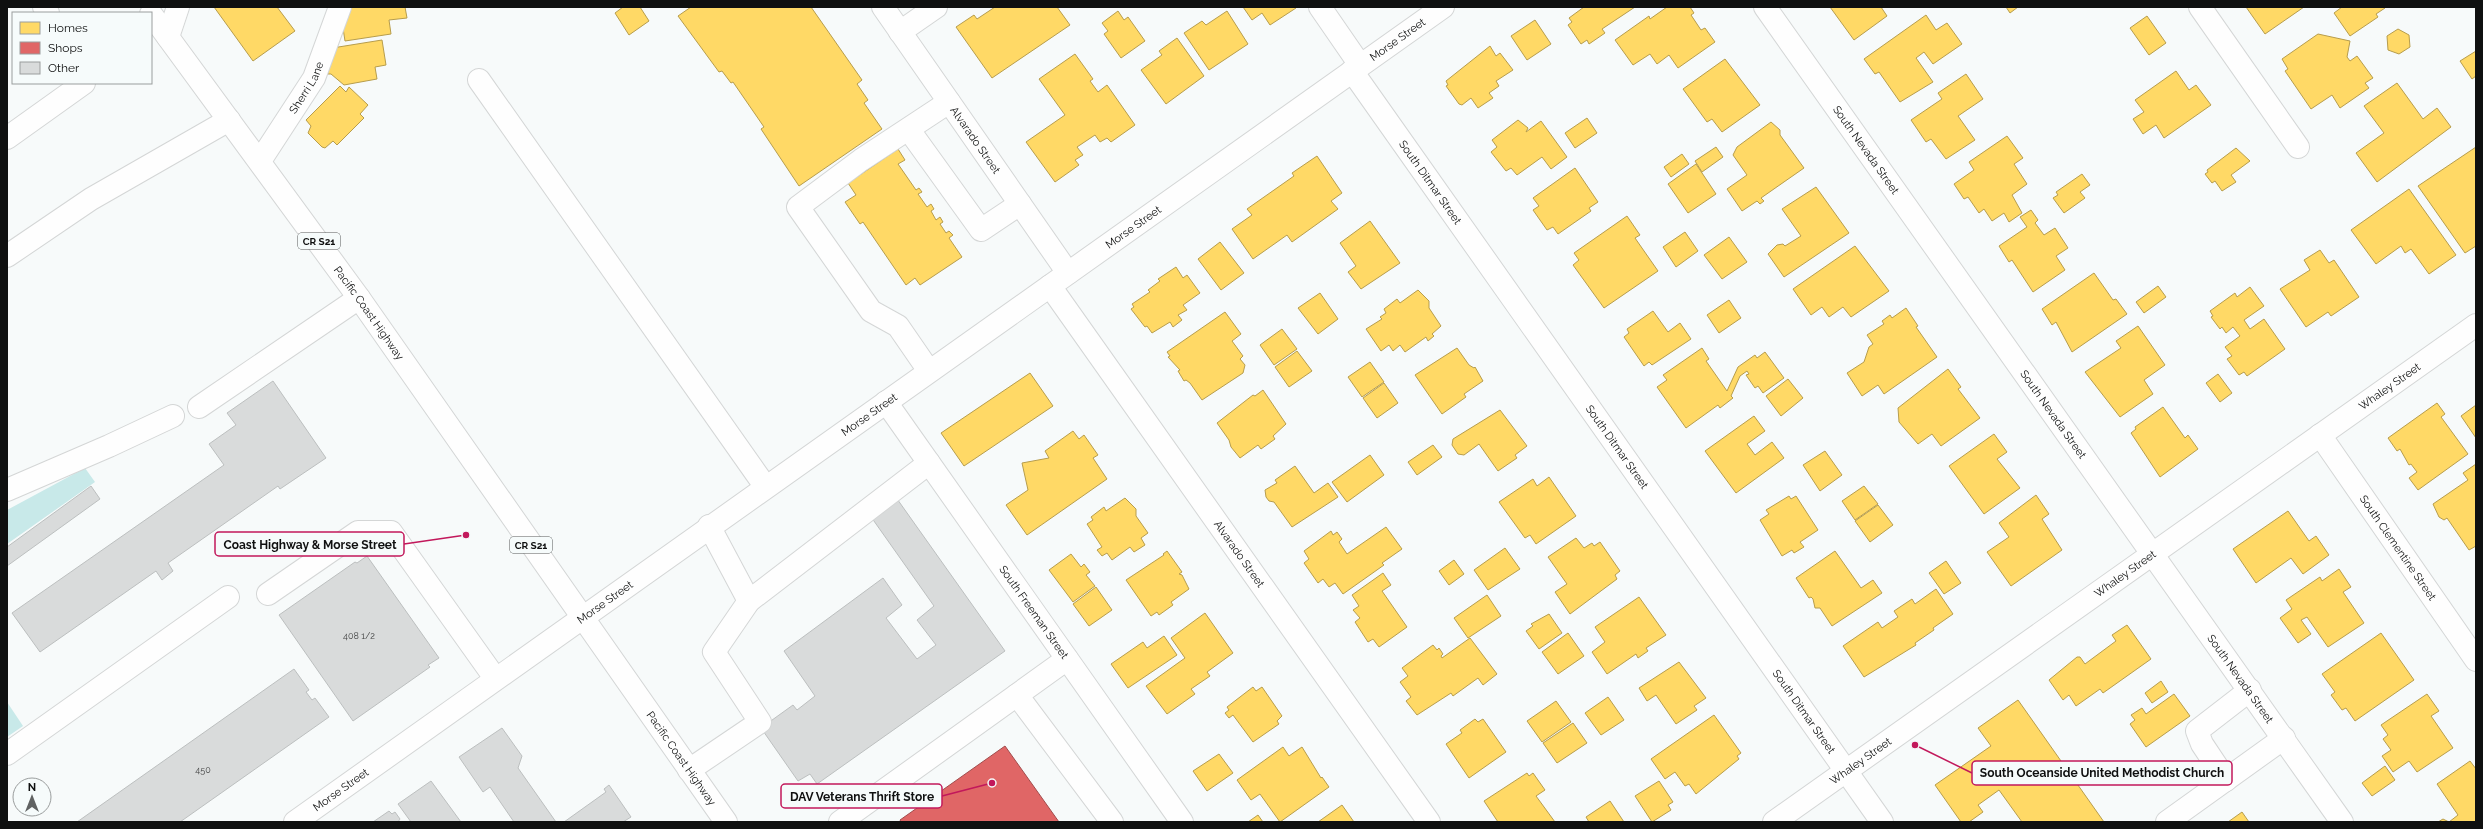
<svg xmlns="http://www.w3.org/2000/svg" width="2483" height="829" font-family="Raleway,sans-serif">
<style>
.green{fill:#c8e9e9}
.homes{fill:#ffd966;stroke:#b79d4c}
.shops{fill:#e06666;stroke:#a14c4c}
.building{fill:#d9dbdb;stroke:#bcbfbf}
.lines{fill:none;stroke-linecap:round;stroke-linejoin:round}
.minor-casing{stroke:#d4d6d6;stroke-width:24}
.major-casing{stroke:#d4d6d6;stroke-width:24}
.minor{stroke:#fefefe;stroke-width:22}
.major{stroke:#fefefe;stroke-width:22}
.labels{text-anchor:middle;stroke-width:4;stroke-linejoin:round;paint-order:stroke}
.number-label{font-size:9px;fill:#424343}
.shield{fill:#f6fbfb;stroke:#545656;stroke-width:1}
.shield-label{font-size:10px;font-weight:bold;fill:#0f1010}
.street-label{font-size:11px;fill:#0f1010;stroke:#f6fbfb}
.leader{fill:none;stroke:#c2185b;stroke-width:1.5}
.callout-dot{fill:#c2185b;stroke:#f6fbfb;stroke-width:1.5}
.callout{fill:#f6fbfb;stroke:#c2185b;stroke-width:1.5}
.callout-label{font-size:12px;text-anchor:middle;font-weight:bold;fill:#0f1010}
</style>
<rect width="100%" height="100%" fill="#f7fafa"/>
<!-- green -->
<path class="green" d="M85,468L95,482L7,544V510Z
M7,702L23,726L7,737Z"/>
<!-- homes -->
<path class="homes" d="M214,7H277L295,31L253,61Z
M343,7H405L407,18L389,20L391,34L345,41L341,15Z
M623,7H640L649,21L629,35L615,13Z
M691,7H811L862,80L857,84L868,100L864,103L882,129L799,186L761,129L764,127L733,82L731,83L722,71L719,72L678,16Z
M995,7H1057L1070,25L992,78L956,27L974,15L977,19Z
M1243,7H1295L1296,8L1270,25L1262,13L1252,20Z
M1584,7H1635L1602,29L1605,33L1589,44L1587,40L1581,44L1568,25L1572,22L1569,18Z
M1667,7H1690L1694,13L1691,15L1701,30L1705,28L1715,42L1678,68L1669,55L1657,64L1650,54L1633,65L1615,40L1649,16L1650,19Z
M1830,7H1881L1887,16L1854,40Z
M2006,7H2018L2010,13Z
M2246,7H2304L2265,34Z
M2342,7H2384L2385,8L2376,14L2378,17L2350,36L2334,13Z
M1118,11L1124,20L1128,17L1145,41L1121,58L1104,34L1108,31L1102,23Z
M1227,11L1248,44L1209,70L1184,33L1202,21L1206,25Z
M1926,15L1936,30L1947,23L1962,44L1933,64L1924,52L1916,58L1933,82L1900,102L1879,72L1875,74L1864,59Z
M2147,16L2166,43L2149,55L2130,28Z
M1535,20L1551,44L1527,60L1511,36Z
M2398,29L2409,35L2410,47L2399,54L2388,50L2387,36Z
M2318,34L2350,41L2347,57L2350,61L2357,56L2373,78L2365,83L2369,88L2340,108L2332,95L2311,109L2285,71L2288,69L2282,59Z
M1177,38L1204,76L1166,104L1141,70L1162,55L1159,51Z
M382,40L386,65L375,67L377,79L344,85L331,74H328L326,49Z
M1490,46L1496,56L1500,53L1513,70L1496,81L1499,86L1489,93L1493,98L1478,108L1471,98L1462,105L1459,104L1446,86L1448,85L1446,81Z
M2476,51V76L2472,79L2460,61Z
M1075,54L1093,79L1090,81L1098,92L1107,85L1135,125L1111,142L1107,138L1100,142L1095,135L1077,147L1083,155L1075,160L1079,165L1055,182L1026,142L1065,115L1039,79Z
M1725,59L1760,105L1722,132L1712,119L1707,122L1683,89Z
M2176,71L2189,90L2196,85L2211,105L2164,138L2156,125L2143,134L2133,119L2144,112L2135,100Z
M1966,74L1983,99L1958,116L1975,140L1946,159L1931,139L1926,142L1911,120L1942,99L1938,93Z
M2397,83L2423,119L2437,108L2451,127L2377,182L2356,153L2384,133L2364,106Z
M340,86L346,92L349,87L368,105L360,114L364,118L337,145L333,141L325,148L322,147L308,133L311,126L306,120Z
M1587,118L1597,133L1575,148L1565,133Z
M1518,120L1528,128L1526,132L1541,121L1567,157L1551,169L1542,157L1517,175L1511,168L1506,171L1491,152L1497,147L1492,140Z
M1771,122L1780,130V135L1804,168L1761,198L1764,201L1760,204L1757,201L1742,211L1727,189L1747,175L1733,155L1737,147Z
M2007,136L2023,158L2014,164L2027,184L2012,195L2022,213L2009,222L2004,213L1992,221L1984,209L1979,213L1968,197L1964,199L1954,184L1974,170L1969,162Z
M1716,147L1723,157L1702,172L1695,161Z
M2476,147V246L2465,253L2418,186Z
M2236,148L2250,161L2231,175L2236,182L2222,191L2215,181L2212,183L2205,174L2208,172L2207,170Z
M898,149L905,160L898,164L916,190L919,188L922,192L918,194L927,207L931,204L934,209L931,211L936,220L940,217L943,222L940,224L946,233L949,231L953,235L949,238L962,257L920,285L915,278L906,285L863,222L860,224L845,202L856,195L848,183Z
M1682,154L1689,164L1671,177L1664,167Z
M1317,156L1342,193L1331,201L1338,209L1292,242L1287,235L1253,259L1232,229L1252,215L1247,209L1294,176L1292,173Z
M1696,164L1716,194L1688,213L1668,184Z
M1575,168L1598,202L1589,208L1591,211L1558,234L1553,227L1547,230L1533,210L1539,206L1533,198Z
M2082,174L2090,185L2080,192L2085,198L2064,213L2053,198L2058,195L2056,192Z
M1816,187L1849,233L1784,277L1768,254L1777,245L1783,244L1785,246L1801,236L1782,209Z
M2409,189L2456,255L2429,274L2411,249L2405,253L2401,246L2376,264L2351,230Z
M2031,210L2038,220L2035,223L2044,235L2055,228L2068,248L2056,256L2065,270L2033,292L2012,260L2009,262L1999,246L2027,227L2020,217Z
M1627,216L1640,235L1635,238L1658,271L1604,308L1573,265L1579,260L1574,253Z
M1370,221L1400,263L1361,289L1348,272L1356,266L1340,243Z
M1685,232L1698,251L1676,267L1663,247Z
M1729,237L1747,262L1722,279L1704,255Z
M1220,242L1244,273L1221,290L1198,259Z
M1855,246L1889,291L1851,317L1843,307L1829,317L1822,307L1811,315L1793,289Z
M2320,250L2329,263L2334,260L2359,297L2331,316L2328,312L2306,327L2280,289L2310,270L2304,260Z
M1176,267L1183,278L1187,275L1200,293L1183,305L1187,310L1178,315L1182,320L1173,327L1170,322L1152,333L1147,326L1145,327L1131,309L1134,307L1132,304L1150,292L1148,290L1160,281L1158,279Z
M2094,273L2113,300L2116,299L2127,314L2072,352L2056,322L2052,325L2042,309Z
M2158,286L2166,297L2144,313L2136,302Z
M2250,287L2264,306L2244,320L2250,329L2264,319L2285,349L2247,376L2244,372L2239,375L2227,359L2232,356L2225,347L2240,336L2233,327L2226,333L2222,327L2220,329L2211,317L2213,316L2210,311L2235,293L2237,297Z
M1418,290L1429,301V308L1441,326L1432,334L1434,336L1428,341L1426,337L1405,352L1400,345L1393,351L1389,345L1381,351L1366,329L1382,319L1380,317L1386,313L1384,309L1397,299L1400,303Z
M1320,293L1338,319L1318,334L1298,308Z
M1729,300L1741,318L1719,333L1707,315Z
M1906,308L1918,326L1916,327L1937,357L1884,394L1878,385L1862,396L1847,373L1864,362L1869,347L1873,344L1867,335L1884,324L1882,321L1890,315L1892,318Z
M1653,311L1668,332L1680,323L1691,339L1652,365L1649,362L1644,366L1624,337L1629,333L1627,329Z
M1225,312L1241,334L1232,341L1243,356L1240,359L1245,365L1243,373L1202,400L1190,383L1186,380L1184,381L1178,371L1180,370L1168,357L1170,356L1167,352Z
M2138,326L2165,365L2144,380L2153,394L2120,417L2085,372L2121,348L2116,341Z
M1282,329L1297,349L1274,365L1260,345Z
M1457,348L1469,365L1474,368L1475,367L1483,381L1464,394L1466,397L1442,414L1415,375Z
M1702,348L1709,359L1706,361L1727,391L1738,367L1755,355L1757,358L1765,352L1784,378L1763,393L1758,386L1755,388L1746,375L1749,374L1747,371L1740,376L1731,396L1733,398L1720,408L1718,405L1686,428L1657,387L1667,380L1663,375Z
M1297,351L1312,371L1289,387L1275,367Z
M1370,362L1384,382L1362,397L1348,377Z
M1948,369L1961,387L1958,389L1980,418L1941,446L1932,434L1918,444L1899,422L1898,408Z
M1030,373L1053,406L964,466L941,433Z
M2218,374L2232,393L2220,402L2206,383Z
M1788,379L1803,398L1781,416L1766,396Z
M1384,383L1398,403L1377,418L1363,398Z
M1263,390L1286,424L1273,436L1275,439L1261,449L1258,445L1240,458L1231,447L1229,440L1217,423L1253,395L1255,396Z
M2437,403L2445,414L2441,417L2468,454L2418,490L2409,478L2417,472L2411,464L2409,465L2400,449L2397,451L2388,438Z
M2476,405V438L2461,416Z
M2163,407L2185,438L2188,435L2198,449L2160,477L2131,433L2136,429L2135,427Z
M1500,410L1527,446L1515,455L1517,458L1498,471L1479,444L1464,455L1458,454L1452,445L1453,439Z
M1754,416L1765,431L1747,444L1755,455L1772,442L1784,458L1736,493L1705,451Z
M1073,431L1079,439L1084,435L1098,455L1093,458L1107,479L1027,535L1006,505L1028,490L1022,463L1049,458L1045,451Z
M1994,434L2007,452L1997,459L2020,488L1984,514L1949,466Z
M1433,445L1442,457L1417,475L1408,462Z
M1825,451L1842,475L1820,491L1803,465Z
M1370,455L1384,475L1347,502L1332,482Z
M2476,464V546L2469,550L2447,518L2444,520L2439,517L2433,504L2468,480L2463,473Z
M1295,466L1314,493L1328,483L1338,497L1292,527L1274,502L1269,501L1266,497L1265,490L1277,483L1275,480Z
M1549,477L1576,516L1536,544L1530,535L1525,538L1499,502L1533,479L1537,486Z
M1864,486L1878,504L1855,520L1842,501Z
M2036,495L2049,514L2042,519L2062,550L2011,586L1987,552L2009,537L1999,523Z
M1789,496L1791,499L1796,496L1818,530L1800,542L1804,547L1794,553L1792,550L1782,556L1760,520L1769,514L1766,510Z
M1125,498L1136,509V516L1148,533L1141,538L1145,545L1134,552L1130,547L1112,560L1107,553L1102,556L1097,550L1102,547L1087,524L1093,520L1091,517L1104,507L1106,511Z
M1878,505L1893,525L1870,542L1855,521Z
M2288,511L2309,541L2316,536L2329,555L2303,574L2291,558L2256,583L2233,549Z
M1386,527L1402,549L1382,563L1384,565L1343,594L1335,583L1329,587L1323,579L1318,583L1304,563L1309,559L1304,551L1331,531L1333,535L1337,532L1342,539L1339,542L1347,554Z
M1576,538L1584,548L1592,543L1594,546L1600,542L1620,571L1615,575L1617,579L1570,614L1555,592L1567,584L1548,557Z
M1505,548L1520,569L1488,590L1474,570Z
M1167,551L1182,572L1179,574L1182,575L1189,589L1171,602L1173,605L1159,615L1157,612L1151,616L1126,580L1164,555L1163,554Z
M1835,551L1861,588L1873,580L1882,593L1832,626L1820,608H1815L1813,599L1811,597L1809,598L1796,578Z
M1071,554L1081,567L1084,564L1090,572L1086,575L1095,586L1073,602L1049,570Z
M1454,560L1464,574L1449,585L1439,571Z
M1946,561L1961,583L1944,594L1929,573Z
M2339,569L2351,587L2343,592L2364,623L2328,647L2307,617L2301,620L2311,634L2298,643L2280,618L2292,609L2286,600L2320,577L2322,581Z
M1383,573L1391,585L1382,591L1407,627L1379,647L1373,639L1368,642L1355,622L1360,618L1353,610L1359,606L1352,595Z
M1096,587L1112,610L1089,626L1073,604Z
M1936,589L1953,614L1933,628L1934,630L1915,643L1916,645L1864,677L1843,646L1878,622L1882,628L1898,617L1894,611L1912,599L1915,604Z
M1487,595L1501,616L1468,638L1454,618Z
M1639,597L1666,635L1646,648L1648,651L1638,658L1636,654L1607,674L1592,652L1605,642L1595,627Z
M1205,613L1233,653L1207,672L1210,676L1191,689L1195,694L1167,714L1146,686L1185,658L1171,638Z
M1549,614L1562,633L1539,649L1526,631L1533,626L1531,624Z
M2127,625L2151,659L2103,693L2100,689L2076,706L2069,695L2063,700L2049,680L2077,657H2080L2085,664L2089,661L2116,641L2112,635Z
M1568,633L1584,656L1558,674L1542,652Z
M2381,633L2414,680L2355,721L2346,708L2342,710L2331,695L2335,692L2322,674Z
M1164,636L1177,655L1128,688L1111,664L1143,642L1147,648Z
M1470,638L1497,674L1483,685L1478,678L1453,696L1451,693L1417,715L1406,701L1411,697L1400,682L1408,676L1402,668L1433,645L1437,650L1439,648L1443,654L1441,656L1442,658Z
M1679,662L1706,698L1694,706L1697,710L1676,724L1656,695L1647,701L1639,688Z
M2161,681L2168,692L2152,703L2145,693Z
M1253,687L1256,691L1262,687L1282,716L1277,721L1279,724L1253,742L1233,715L1229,718L1225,713L1229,710L1227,707Z
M2174,694L2190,716L2146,747L2130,724L2135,720L2131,715L2142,708L2146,714Z
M2427,694L2439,711L2431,716L2453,748L2417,772L2409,761L2393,772L2382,756L2391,750L2383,739L2388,735L2381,725Z
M1608,697L1624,720L1601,735L1585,713Z
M2018,700L2104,822H2022L1999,790L1978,805L1983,812L1969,822H1961L1935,785L1991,746L1978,728Z
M1556,701L1571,722L1542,742L1527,721Z
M1714,715L1741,753L1737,756L1739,759L1696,794L1689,784L1685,786L1675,772L1665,779L1651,759Z
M1475,719L1478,722L1483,719L1506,752L1469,778L1446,744L1462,733L1460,730Z
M1573,723L1587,743L1557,763L1543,743Z
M1283,747L1289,756L1302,747L1321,778L1322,777L1329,787L1280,822L1260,794L1251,800L1237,780Z
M1219,754L1233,773L1207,791L1193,771Z
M2470,761L2476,769V822H2438L2443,819L2449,822L2458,815L2437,784Z
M2385,766L2395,780L2372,796L2362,783Z
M1527,773L1529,776L1533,773L1545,790L1536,796L1555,822H1498L1484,801Z
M1659,781L1673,802L1668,805L1671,810L1652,822L1635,796Z
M1610,801L1624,822H1589L1586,817Z
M1342,805L1354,822H1318Z
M2242,812L2249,822H2228Z
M1258,815L1263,822H1248Z"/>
<!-- shops -->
<path class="shops" d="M1005,746L1059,822H901L900,820Z"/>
<!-- building -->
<path class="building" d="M273,381L326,458L280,489L278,486L168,563L173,571L162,580L156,571L40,652L12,613L224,465L209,444L236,425L227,413Z
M91,486L100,499L7,566V547Z
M895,496L1005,651L817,784L810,774L798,781L761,728L793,705L797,710L815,696L784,651L883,578L902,605L886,618L917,659L936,645L917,620L934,606L869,514Z
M367,556L439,658L428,665L430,667L353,721L279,615L355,562L357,563Z
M294,669L309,690L306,692L312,700L315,698L329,717L180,822H77Z
M502,728L522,756L518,768L556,822H514L490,787L483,792L459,757Z
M431,781L461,822H411L398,804Z
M609,785L631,817L623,822H564L606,792L604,789Z
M389,811L392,814L395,812L400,819L398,822H373Z"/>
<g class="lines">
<!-- minor casing -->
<g class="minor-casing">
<g id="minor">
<path d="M44,7L48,13"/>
<path id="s1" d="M883,7L1068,273"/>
<path d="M1320,7L1360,65"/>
<path id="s2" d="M1765,7L2342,822"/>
<path d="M2200,7L2298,147"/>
<path d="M900,32L936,7"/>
<path d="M168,37L178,7"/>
<path id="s3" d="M1352,71L1882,822"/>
<path d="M479,80L765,486"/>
<path d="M909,130L981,230L1020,204"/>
<path d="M7,138L84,83"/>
<path id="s4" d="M260,161L314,78L340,7"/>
<path d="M7,256L91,199L229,120"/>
<path id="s5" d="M1050,286L1429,822"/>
<path d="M929,371L898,326L871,311L798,207L861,160L949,102"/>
<path id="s6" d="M886,402L1182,822"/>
<path d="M199,407L359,298"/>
<path id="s7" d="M2320,435L2476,660"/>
<path d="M7,490L109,446L173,416"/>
<path d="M709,526L749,601"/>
<path d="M268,594L358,532H391L495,678"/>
<path d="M1017,695L1112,822"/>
<path d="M7,754L228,597"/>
<path d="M689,770L760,722L714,652L749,601L929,463"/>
<path d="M2226,780L2202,744L2197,731L2250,690"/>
<path id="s8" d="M295,822L1443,7"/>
<path d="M840,822L1067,659"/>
<path id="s9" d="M1774,822L2476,325"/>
<path d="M2167,822L2284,738"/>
</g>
</g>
<!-- major casing -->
<g class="major-casing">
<g id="major">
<path id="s10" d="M151,14L359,298L726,822"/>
</g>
</g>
<!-- minor -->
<use href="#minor" class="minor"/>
<!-- major -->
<use href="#major" class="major"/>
</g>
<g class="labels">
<!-- number labels -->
<g class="number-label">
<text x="359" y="639">408 1/2</text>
<text x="203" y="773">450</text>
</g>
<!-- shield labels -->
<g class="shield">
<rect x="298" y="233" width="42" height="16" rx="3"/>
<rect x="510" y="537" width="42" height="16" rx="3"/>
</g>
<g class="shield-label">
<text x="319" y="245">CR S21</text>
<text x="531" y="549">CR S21</text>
</g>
<!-- street labels -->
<g class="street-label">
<text dy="4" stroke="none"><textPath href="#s8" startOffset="1352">Morse Street</textPath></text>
<text dy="4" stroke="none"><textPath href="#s4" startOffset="87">Sherri Lane</textPath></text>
<text dy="4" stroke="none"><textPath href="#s1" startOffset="162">Alvarado Street</textPath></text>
<text dy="4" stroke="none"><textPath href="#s2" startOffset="175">South Nevada Street</textPath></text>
<text dy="4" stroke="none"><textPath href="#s3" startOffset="136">South Ditmar Street</textPath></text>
<text dy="4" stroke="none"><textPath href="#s8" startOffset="1028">Morse Street</textPath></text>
<text dy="4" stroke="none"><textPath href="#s10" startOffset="370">Pacific Coast Highway</textPath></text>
<text dy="4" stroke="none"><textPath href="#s9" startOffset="754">Whaley Street</textPath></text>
<text dy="4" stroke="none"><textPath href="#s8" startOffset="704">Morse Street</textPath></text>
<text dy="4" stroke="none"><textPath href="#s2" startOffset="499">South Nevada Street</textPath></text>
<text dy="4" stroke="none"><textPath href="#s3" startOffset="460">South Ditmar Street</textPath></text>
<text dy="4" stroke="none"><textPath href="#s7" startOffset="137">South Clementine Street</textPath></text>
<text dy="4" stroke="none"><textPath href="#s5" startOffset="328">Alvarado Street</textPath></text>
<text dy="4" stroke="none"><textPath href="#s9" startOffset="430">Whaley Street</textPath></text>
<text dy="4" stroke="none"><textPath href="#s8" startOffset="380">Morse Street</textPath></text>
<text dy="4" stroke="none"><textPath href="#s6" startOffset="257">South Freeman Street</textPath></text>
<text dy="4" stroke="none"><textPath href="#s2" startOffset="823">South Nevada Street</textPath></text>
<text dy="4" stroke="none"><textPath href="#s3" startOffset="784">South Ditmar Street</textPath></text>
<text dy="4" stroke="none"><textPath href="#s10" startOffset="914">Pacific Coast Highway</textPath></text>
<text dy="4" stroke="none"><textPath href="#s9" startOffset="106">Whaley Street</textPath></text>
<text dy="4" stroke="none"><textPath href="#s8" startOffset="56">Morse Street</textPath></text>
</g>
</g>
<!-- callouts -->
<path class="leader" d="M466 535L404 544M1915 745L1972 773M992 783L942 796"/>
<g class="callout-dot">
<circle cx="466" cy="535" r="4"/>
<circle cx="1915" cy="745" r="4"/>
<circle cx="992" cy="783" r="4"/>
</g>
<g class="callout">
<rect x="215" y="532" width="189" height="24" rx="4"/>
<rect x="1972" y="761" width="260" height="24" rx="4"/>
<rect x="781" y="784" width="161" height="24" rx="4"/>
</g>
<g class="callout-label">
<text x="310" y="549">Coast Highway &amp; Morse Street</text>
<text x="2102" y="777">South Oceanside United Methodist Church</text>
<text x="862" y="801">DAV Veterans Thrift Store</text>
</g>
<!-- border -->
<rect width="2483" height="829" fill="none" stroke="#0f1010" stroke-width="16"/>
<!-- legend -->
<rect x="12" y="12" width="140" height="72" fill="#f6fbfb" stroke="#9a9d9d"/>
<rect x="20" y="22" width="20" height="12" fill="#ffd966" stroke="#9a9d9d"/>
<text x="48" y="32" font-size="12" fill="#0f1010">Homes</text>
<rect x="20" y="42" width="20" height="12" fill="#e06666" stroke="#9a9d9d"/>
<text x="48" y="52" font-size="12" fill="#0f1010">Shops</text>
<rect x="20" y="62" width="20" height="12" fill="#d9dbdb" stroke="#9a9d9d"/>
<text x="48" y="72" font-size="12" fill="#0f1010">Other</text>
<!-- north arrow -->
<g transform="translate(32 797)"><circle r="19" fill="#f6fbfb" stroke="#9a9d9d"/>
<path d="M0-3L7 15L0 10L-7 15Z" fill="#606262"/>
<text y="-6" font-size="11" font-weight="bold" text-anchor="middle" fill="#0f1010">N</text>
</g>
</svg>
